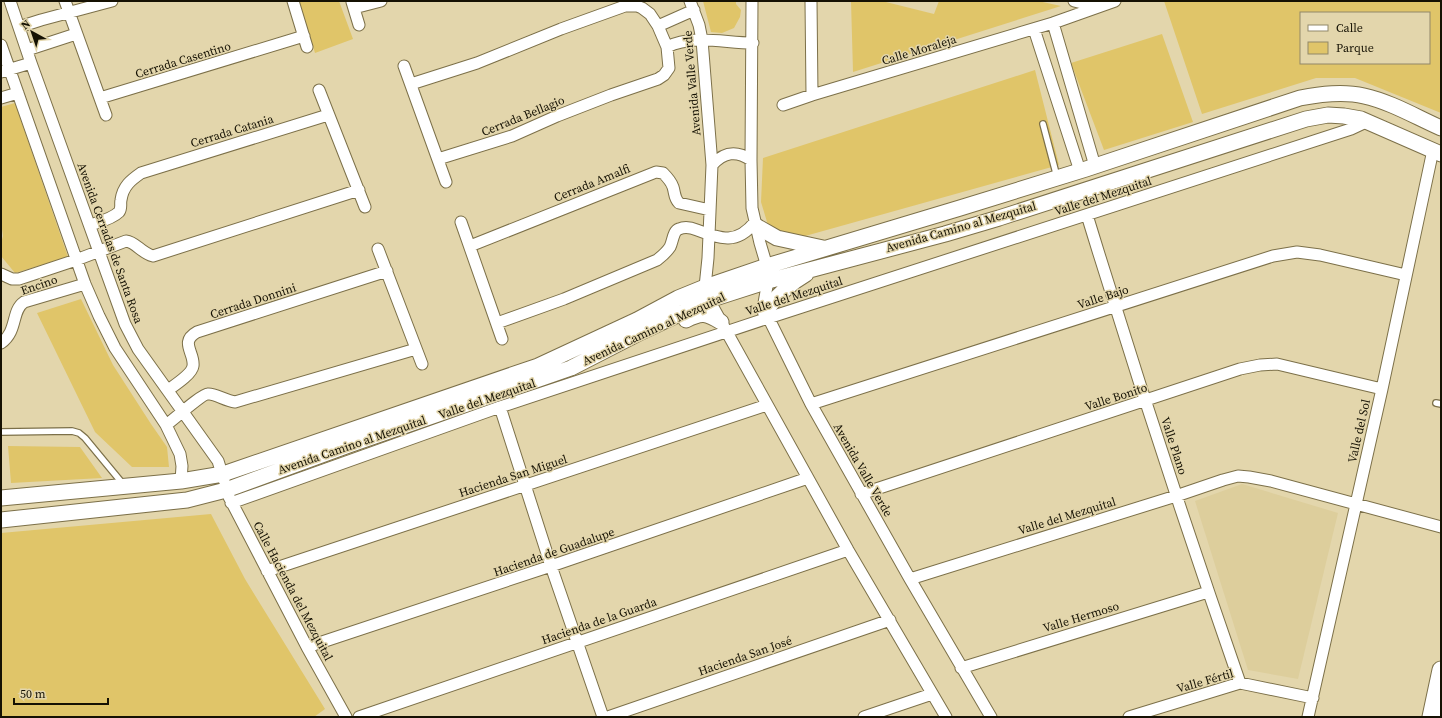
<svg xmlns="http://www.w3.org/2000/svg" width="1442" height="718" font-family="'Source Serif 4',serif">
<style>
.built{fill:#ddce9c}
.green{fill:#e0c569;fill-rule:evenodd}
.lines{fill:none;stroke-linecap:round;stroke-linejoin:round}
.lane-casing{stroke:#7c7049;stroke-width:8}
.street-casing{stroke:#7c7049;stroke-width:13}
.secondary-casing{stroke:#7c7049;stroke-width:17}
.primary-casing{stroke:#7c7049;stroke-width:19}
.lane{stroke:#fff;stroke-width:5.5}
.street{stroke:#fff;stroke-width:11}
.secondary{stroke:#fff;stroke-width:15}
.primary{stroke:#fff;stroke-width:17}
.labels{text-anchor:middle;stroke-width:3;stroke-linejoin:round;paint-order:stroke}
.street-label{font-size:12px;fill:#151103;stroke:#e3d6ac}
</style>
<rect width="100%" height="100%" fill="#e3d6ac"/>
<!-- built -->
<path class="built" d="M1242,484L1338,513L1298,679L1248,670L1195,501Z"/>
<!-- green -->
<path class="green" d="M299,1H339L353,39L315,53Z
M703,1H736V4L741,10L740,17L734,28L722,33L711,32Z
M851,1H882L934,14L939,1H1038L1061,6L853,72Z
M1164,1H1441V113L1355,78H1316L1202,114ZM1301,13H1429V63H1301Z
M1162,34L1193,122L1104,150L1071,63Z
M1035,70L1059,165L798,238L770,232L761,202L763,158Z
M15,103L68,257L15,273L1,256V243L3,236L1,222V190L2,189L1,187V107Z
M81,299L113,365L151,424L167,447L169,467H132L95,432L37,313Z
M8,446L80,447L102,478L11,483Z
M211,514L245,579L325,709L314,717H1V533Z"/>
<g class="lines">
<!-- lane casing -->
<g class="lane-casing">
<path id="lane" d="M1043,124L1057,177
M1436,403L1441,404
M1,432L72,431L79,433L85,438L123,484"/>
</g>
<!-- street casing -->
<g class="street-casing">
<path id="street" d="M10,1L31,63L125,324L138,349L218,461L224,480
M65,1L106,115
M293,1L307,47
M690,1L699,25L702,40L712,165L708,258L705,287L709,300L848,550L946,717
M752,1L751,160L752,208L760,243L768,270L769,275L764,303L765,311L811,404L910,579L991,717
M811,1L812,95
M1074,1L1098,7
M352,2L359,25
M354,8L381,1
M1053,23L1095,166
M658,26L694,10
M19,27L41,20L112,1
M1034,29L1080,171
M1,45L85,284L99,316L115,348L166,425L180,454L182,466L181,481
M667,47C694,34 724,43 753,43
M27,50L76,34
M404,66L446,182
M1,72L31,63
M411,84L477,63L561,29L625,6H637L642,8L650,14L658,26L667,47L669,68L664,75L658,79L611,95L557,116L512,136L438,159
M319,90L365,207
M1,98L18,93
M100,98L304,36
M783,105L812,95L1053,23L1115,1
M712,165C724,152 736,150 751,160
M1087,215C1135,372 1186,528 1240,683
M461,222L502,339
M90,225C99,222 112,219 119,212C122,208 120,204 121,200C123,186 131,180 141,173L328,115
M470,246L656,172L663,173C667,177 671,181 673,187C675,193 674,198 679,203L710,210
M378,249L422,364
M1,274L12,279H19L76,260L126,241C136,242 141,253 153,256L359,190
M497,323L564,299L657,260C662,256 666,253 670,247C673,241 673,231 679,229C686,226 692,228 697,230C721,239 737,245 755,222
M1,343C18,331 11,311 24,302L85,284
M168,390C175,385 192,374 193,366C195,353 179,342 197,332L387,271
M811,404L1273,256L1297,252L1320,255L1406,275
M500,407L551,566L603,717
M166,425C173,420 202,394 208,394C214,393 226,401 235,402L416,349
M861,494L1240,369L1260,365L1277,364L1382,389
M229,497L307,647L346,717
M231,503L500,407L768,318L1351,129L1368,121
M267,571L767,405
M910,579L1176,496L1223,480L1238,476L1249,477L1271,481L1441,527
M307,647L551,566L808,478
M961,668L1208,592
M359,717L848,550
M608,717L890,620
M864,717L932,694
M1129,717L1240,683L1313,698
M1308,717L1382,389L1433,150"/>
</g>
<!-- secondary casing -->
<g class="secondary-casing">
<path id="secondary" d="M756,226L777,238L823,248
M765,311C777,296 790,283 806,274
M686,320C702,312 706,313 721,322
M1,498L181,481L223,474L538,366L637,320L678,298L705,287L767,266L960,208L1086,169L1300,98C1321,94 1343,91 1364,96C1391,102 1416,117 1441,128
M1,520L187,500L226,490L349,445L571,368L641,332L709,300L768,281L945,234L999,218L1306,119L1328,115L1344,116L1361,119L1441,154"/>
</g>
<!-- primary casing -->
<g class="primary-casing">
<path id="primary" d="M1431,717L1441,670"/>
</g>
<!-- lane -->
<use href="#lane" class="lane"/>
<!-- street -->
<use href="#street" class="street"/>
<!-- secondary -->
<use href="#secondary" class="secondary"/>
<!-- primary -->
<use href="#primary" class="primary"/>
</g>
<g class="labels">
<!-- street labels -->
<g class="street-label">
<text transform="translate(919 50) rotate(-17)" y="4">Calle Moraleja</text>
<text transform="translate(183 60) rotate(-17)" y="4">Cerrada Casentino</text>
<text transform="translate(692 83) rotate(-95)" y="4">Avenida Valle Verde</text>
<text transform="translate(523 116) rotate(-22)" y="4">Cerrada Bellagio</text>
<text transform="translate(232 131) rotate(-17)" y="4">Cerrada Catania</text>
<text transform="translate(592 183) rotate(-22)" y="4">Cerrada Amalfi</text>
<text transform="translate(1103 196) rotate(-18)" y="4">Valle del Mezquital</text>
<text transform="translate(961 227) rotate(-16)" y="4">Avenida Camino al Mezquital</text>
<text transform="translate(110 243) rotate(70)" y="4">Avenida Cerradas de Santa Rosa</text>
<text transform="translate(39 285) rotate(-19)" y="4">Encino</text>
<text transform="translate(794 296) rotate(-18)" y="4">Valle del Mezquital</text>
<text transform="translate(1103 297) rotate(-18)" y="4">Valle Bajo</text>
<text transform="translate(253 301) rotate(-18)" y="4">Cerrada Donnini</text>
<text transform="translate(654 329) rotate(-25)" y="4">Avenida Camino al Mezquital</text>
<text transform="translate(1116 397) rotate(-18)" y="4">Valle Bonito</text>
<text transform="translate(487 399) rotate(-19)" y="4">Valle del Mezquital</text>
<text transform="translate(1359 431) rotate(-77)" y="4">Valle del Sol</text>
<text transform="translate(352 445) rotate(-19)" y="4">Avenida Camino al Mezquital</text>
<text transform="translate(1174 446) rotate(72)" y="4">Valle Plano</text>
<text transform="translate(863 470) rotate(60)" y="4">Avenida Valle Verde</text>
<text transform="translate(513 476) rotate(-18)" y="4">Hacienda San Miguel</text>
<text transform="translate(1067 516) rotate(-17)" y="4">Valle del Mezquital</text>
<text transform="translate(554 552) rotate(-19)" y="4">Hacienda de Guadalupe</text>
<text transform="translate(293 591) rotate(62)" y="4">Calle Hacienda del Mezquital</text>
<text transform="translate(1081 617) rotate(-17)" y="4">Valle Hermoso</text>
<text transform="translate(599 621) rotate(-19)" y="4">Hacienda de la Guarda</text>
<text transform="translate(745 656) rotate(-19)" y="4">Hacienda San José</text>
<text transform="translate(1205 681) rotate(-16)" y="4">Valle Fértil</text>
</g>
</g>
<!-- border -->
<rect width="1442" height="718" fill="none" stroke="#151103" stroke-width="4"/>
<!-- legend -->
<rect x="1300" y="12" width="130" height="52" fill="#e3d6ac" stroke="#918768"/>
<rect x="1308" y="25" width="20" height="6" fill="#ffffff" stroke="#918768"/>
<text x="1336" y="32" font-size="12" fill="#151103">Calle</text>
<rect x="1308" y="42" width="20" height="12" fill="#e0c569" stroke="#918768"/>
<text x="1336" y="52" font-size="12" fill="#151103">Parque</text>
<!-- north arrow -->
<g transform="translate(32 32) rotate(320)" stroke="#e3d6ac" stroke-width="3" paint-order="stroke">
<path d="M0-3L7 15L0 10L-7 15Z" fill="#151103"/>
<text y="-6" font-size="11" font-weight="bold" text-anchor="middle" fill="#151103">N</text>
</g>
<!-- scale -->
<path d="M14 698v6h94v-6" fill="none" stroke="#151103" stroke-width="2"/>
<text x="20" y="698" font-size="12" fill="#151103" stroke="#e3d6ac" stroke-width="3" paint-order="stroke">50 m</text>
</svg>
